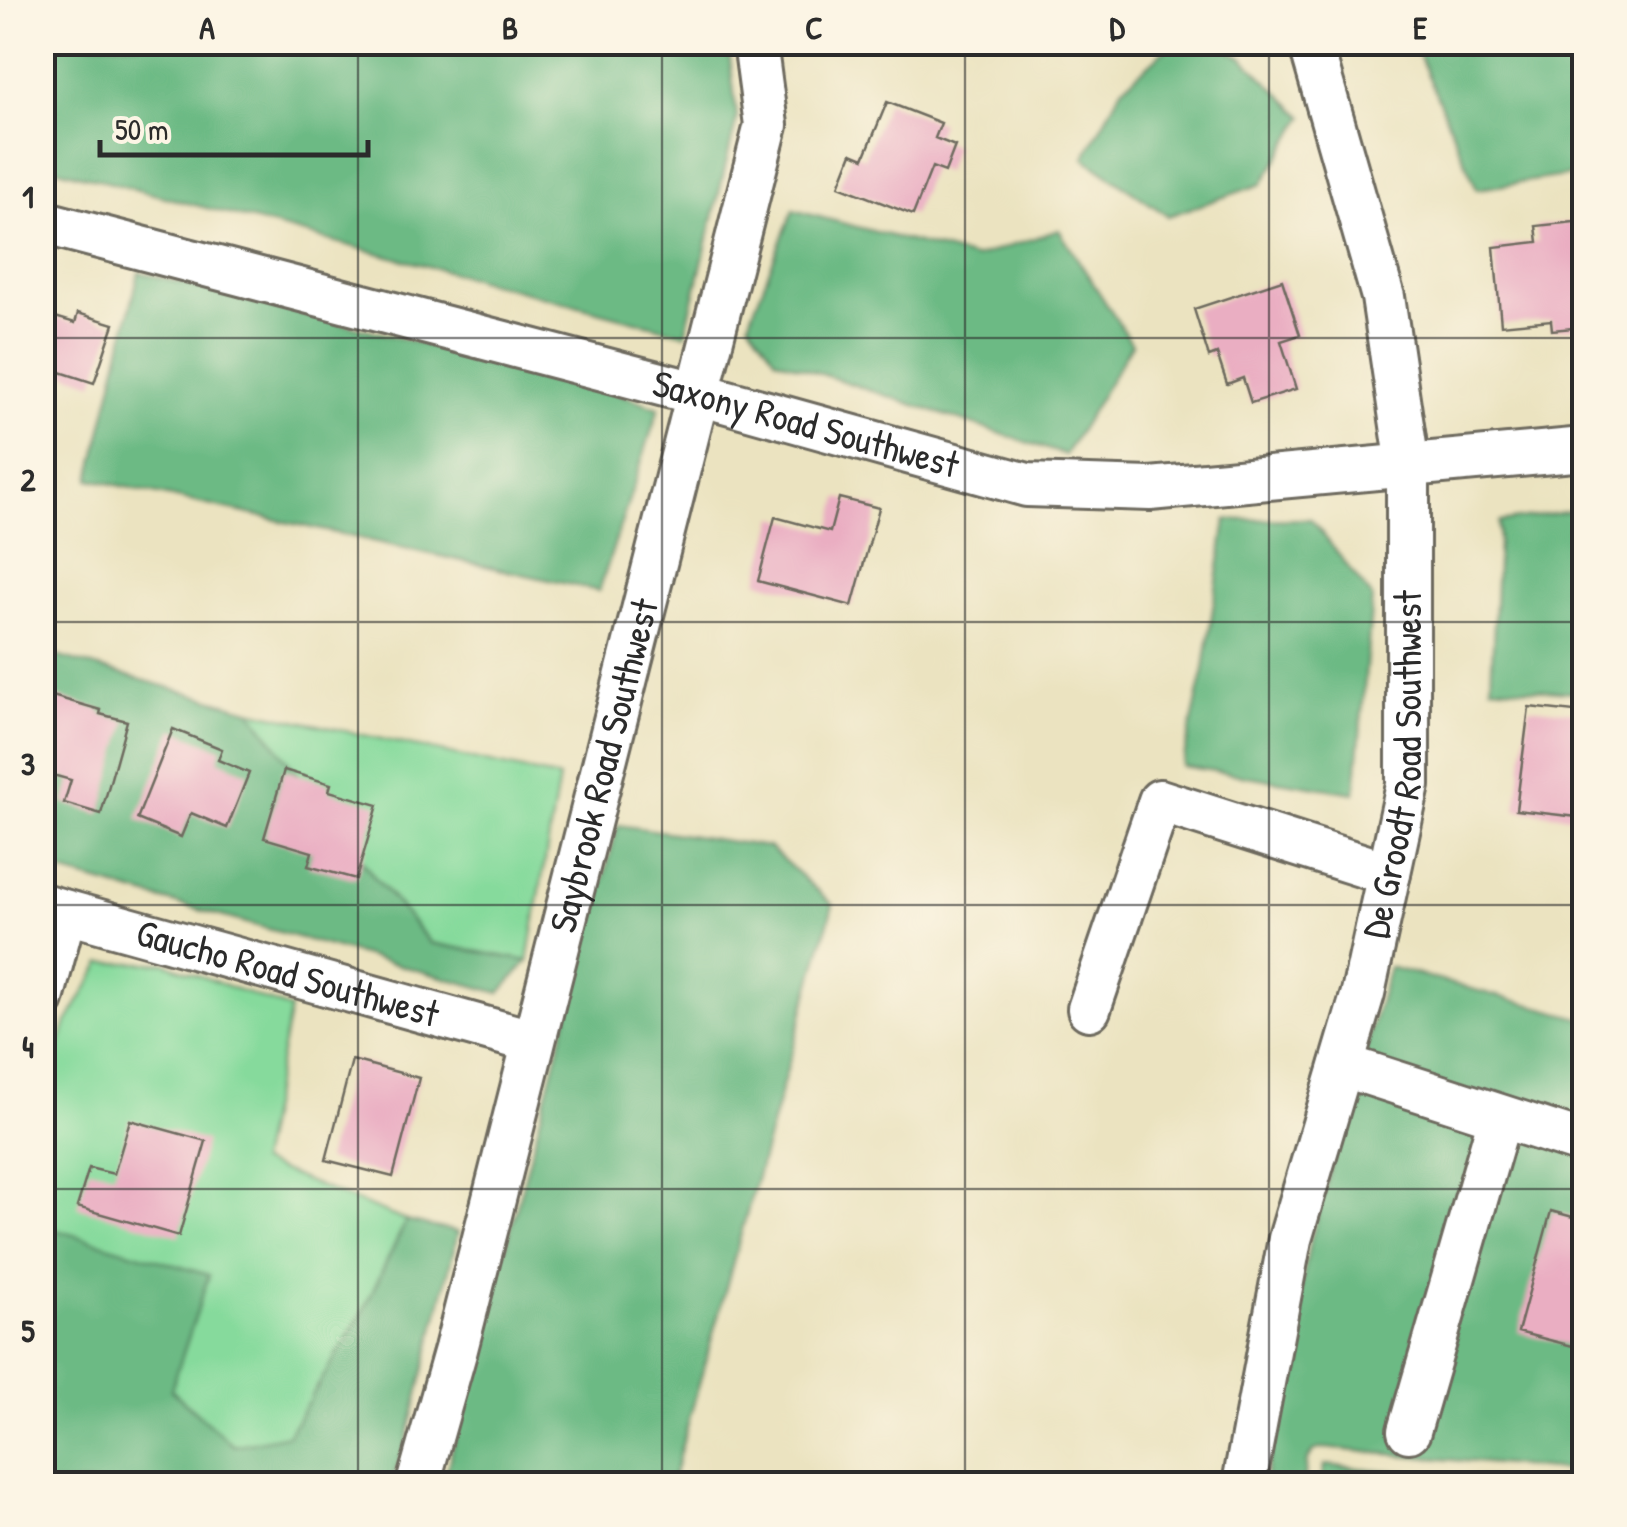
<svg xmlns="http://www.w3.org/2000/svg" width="1627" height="1527" font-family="'Patrick Hand',sans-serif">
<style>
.green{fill:#86da9c;stroke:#588264;stroke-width:2.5}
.forest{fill:#6cba84;stroke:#4c7258;stroke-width:2.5}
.building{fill:#eaaec2}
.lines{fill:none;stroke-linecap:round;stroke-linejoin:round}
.minor-casing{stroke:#6e6b5f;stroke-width:48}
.minor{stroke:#fff;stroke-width:42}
.grid{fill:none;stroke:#2b2b2b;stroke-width:2.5;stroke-opacity:0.55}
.labels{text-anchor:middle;stroke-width:8;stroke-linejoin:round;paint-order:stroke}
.street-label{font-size:38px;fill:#2b2b2b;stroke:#fcf5e5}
.neatline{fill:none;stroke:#2b2b2b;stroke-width:4}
.grid-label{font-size:32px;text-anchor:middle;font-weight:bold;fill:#2b2b2b}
</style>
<rect width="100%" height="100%" fill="#fcf5e5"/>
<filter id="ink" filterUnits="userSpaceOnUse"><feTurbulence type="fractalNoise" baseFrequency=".01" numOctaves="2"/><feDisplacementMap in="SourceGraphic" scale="20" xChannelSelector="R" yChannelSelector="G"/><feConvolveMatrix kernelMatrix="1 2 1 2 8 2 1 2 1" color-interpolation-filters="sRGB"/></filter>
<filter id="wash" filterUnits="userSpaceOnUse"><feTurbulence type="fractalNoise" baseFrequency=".0048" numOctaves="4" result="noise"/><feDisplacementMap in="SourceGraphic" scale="40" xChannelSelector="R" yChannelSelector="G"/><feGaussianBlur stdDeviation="2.25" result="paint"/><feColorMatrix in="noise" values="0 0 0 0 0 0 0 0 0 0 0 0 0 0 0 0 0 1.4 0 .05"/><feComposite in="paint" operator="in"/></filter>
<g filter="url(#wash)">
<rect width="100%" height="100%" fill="#ebe3c0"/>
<!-- green -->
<path class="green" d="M250,710L559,778L528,961L431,943L371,873Z
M102,963H165L290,1009L259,1162L406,1221L363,1312L288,1436L233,1446L171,1390L43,1222V1095L67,1022Z"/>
<!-- forest -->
<path class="forest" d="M42,43H728L737,118L685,334L43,165Z
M1173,43H1213L1243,58L1304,117L1262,184L1168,216L1084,158L1122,88Z
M1414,43H1584V173L1477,189Z
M793,210L974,258L1059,230L1132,344L1065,455L776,359L749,322Z
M139,272L614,392L659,408L599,591L90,479Z
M1584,509V693L1491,686L1499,522Z
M1311,519L1372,598L1355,793L1182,766L1204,669L1226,520Z
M42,652L250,710L371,873L430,943L528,961L500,993L43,867Z
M618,825L769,847L833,905L671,1484H443Z
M1389,967L1584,1019V1472L1323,1448L1313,1451L1307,1461L1304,1484H1264L1309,1246Z
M406,1221L458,1232L406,1444L391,1484H43V1222L46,1227L209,1275L171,1390L234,1446L288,1435L363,1312Z
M1324,1465L1541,1484H1321Z"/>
<g id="blocks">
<!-- building -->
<path class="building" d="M887,102L941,123L935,138L955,146L945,172L932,167L913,215L839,186L852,153L864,158Z
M1584,221V327L1552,330L1551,320L1501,325L1494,247L1538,242L1536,226Z
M1282,280L1300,335L1281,341L1296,389L1251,403L1243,378L1227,384L1217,354L1209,357L1194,309Z
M42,313L75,323L78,313L114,324L94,383L42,366Z
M839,498L879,508L852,606L758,581L775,517L830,532Z
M42,693L101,710L100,714L127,721L101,814L64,803L71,780L42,772Z
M1529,707L1584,713V788H1582L1578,817L1516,810Z
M173,729L222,749L218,760L249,773L227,828L191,813L181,837L137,819Z
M284,770L331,784L329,791L378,805L356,879L308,866L312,852L264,838Z
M352,1060L419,1078L393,1177L326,1160Z
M130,1120L206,1141L179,1236L77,1207L89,1168L114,1174Z
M1551,1211L1584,1220V1349L1518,1332Z"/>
</g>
</g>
<g filter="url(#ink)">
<use href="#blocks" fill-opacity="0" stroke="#6e6b5f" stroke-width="2.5"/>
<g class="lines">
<!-- minor casing -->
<g class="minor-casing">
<g id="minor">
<path id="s1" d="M42,222L699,394L1027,485L1150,489L1584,449"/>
<path id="s2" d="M42,905L531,1041"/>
<path d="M42,999L65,912"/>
<path d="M1089,1009L1160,801L1389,874"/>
<path d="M1342,1065L1584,1143"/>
<path d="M1409,1431L1500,1117"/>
<path id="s3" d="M418,1484L456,1349L766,125L755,42"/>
<path id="s4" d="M1244,1484L1290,1239L1363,993L1408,785V466L1383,297L1310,42"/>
</g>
</g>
<!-- minor -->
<use href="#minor" class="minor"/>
</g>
</g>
<!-- grid -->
<path class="grid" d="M358,42V1484M662,42V1484M965,42V1484M1269,42V1484M42,338H1584M42,622H1584M42,905H1584M42,1189H1584"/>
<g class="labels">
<!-- street labels -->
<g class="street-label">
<text dy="13" stroke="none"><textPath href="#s1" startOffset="790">Saxony Road Southwest</textPath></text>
<text dy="13" stroke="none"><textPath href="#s3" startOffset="742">Saybrook Road Southwest</textPath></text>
<text dy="13" stroke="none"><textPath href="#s4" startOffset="738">De Groodt Road Southwest</textPath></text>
<text dy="13" stroke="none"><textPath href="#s2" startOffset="255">Gaucho Road Southwest</textPath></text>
</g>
</g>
<!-- margin -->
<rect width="1627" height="1527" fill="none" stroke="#fcf5e5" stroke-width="110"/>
<!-- scale -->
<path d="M100 140v15h268v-15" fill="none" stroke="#2b2b2b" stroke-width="5"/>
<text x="115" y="140" font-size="30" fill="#2b2b2b" stroke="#fcf5e5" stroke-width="8" paint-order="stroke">50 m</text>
<rect x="55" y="55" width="1517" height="1417" class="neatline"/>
<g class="grid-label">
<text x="207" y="39">A</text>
<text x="510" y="39">B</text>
<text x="814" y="39">C</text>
<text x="1117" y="39">D</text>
<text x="1420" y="39">E</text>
<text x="28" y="208">1</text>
<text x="28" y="491">2</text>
<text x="28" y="775">3</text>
<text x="28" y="1058">4</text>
<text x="28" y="1342">5</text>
</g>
</svg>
